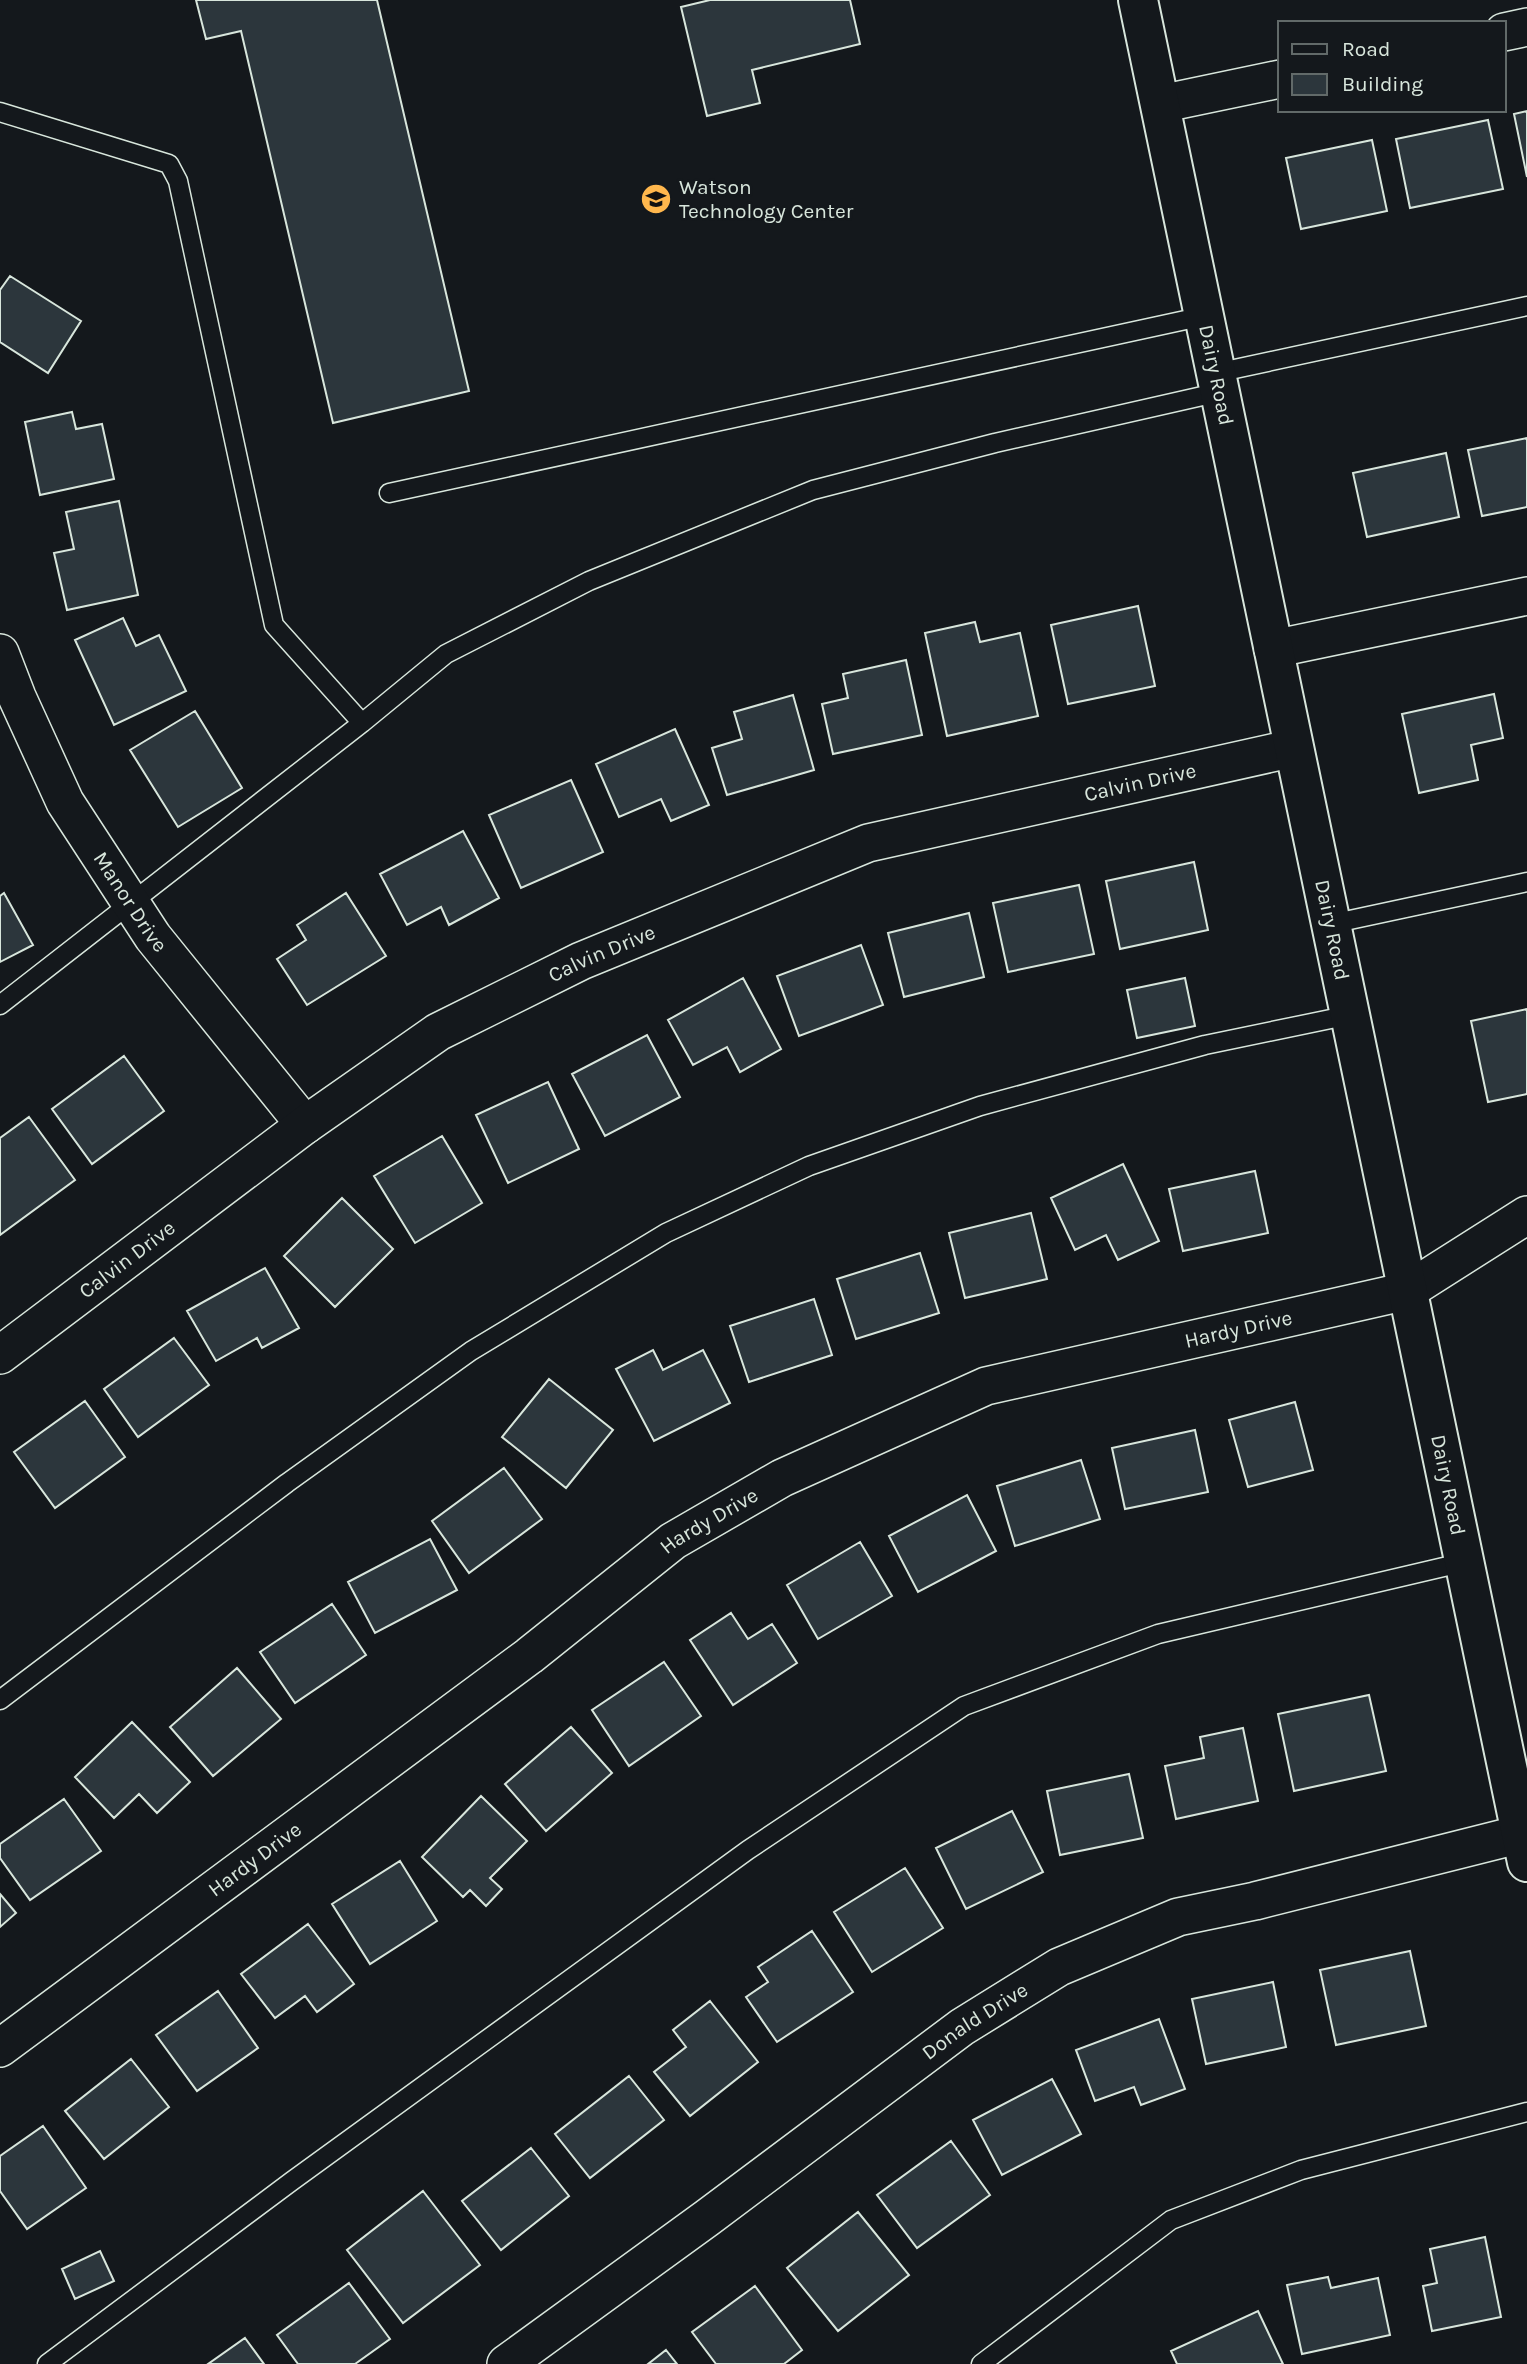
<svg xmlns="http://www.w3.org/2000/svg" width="1527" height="2364" font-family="Karla,sans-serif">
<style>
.building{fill:#2c363c;stroke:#d8e6dc;stroke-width:2}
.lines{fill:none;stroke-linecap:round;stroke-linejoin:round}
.lane-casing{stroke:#d8e6dc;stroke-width:21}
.street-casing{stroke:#d8e6dc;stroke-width:40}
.secondary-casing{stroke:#d8e6dc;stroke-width:42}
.lane{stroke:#14181c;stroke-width:18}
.street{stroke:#14181c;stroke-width:37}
.secondary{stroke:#14181c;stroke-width:38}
.labels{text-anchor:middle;stroke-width:5;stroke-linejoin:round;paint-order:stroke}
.poi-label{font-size:21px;fill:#d8e6dc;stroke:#14181c;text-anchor:start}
.street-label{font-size:21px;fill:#d8e6dc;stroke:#14181c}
</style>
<rect width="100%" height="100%" fill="#14181c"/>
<!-- building -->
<path class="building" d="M196,0H377L469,391L333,423L241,31L206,39Z
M710,0H850L860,44L752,70L760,103L707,116L681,7Z
M1527,111V177L1514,114Z
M1488,120L1503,189L1410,208L1396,139Z
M1372,140L1387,211L1301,229L1286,158Z
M10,276L81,321L48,373L0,342V290Z
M72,412L76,429L102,424L114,479L40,495L25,422Z
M1527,438V507L1482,516L1468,450Z
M1446,453L1459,517L1367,537L1353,473Z
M119,501L138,595L67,610L54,553L74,549L66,512Z
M1138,606L1155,686L1068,704L1051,625Z
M123,618L136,646L159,635L186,691L114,725L75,640Z
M975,622L980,642L1020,633L1038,716L947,736L925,633Z
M906,660L922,735L833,754L822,704L848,698L843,674Z
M1494,694L1503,738L1471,745L1478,780L1419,793L1402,714Z
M793,695L814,770L727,795L712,748L742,739L734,712Z
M195,711L242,788L178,827L130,750Z
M675,729L709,805L671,821L661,799L619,817L596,764Z
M571,780L603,852L521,888L489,815Z
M463,831L499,898L449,925L441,907L407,925L380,874Z
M1194,862L1208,930L1120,949L1106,881Z
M1079,885L1094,954L1008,972L993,903Z
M4,893L33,945L0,962V896Z
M346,893L386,956L307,1005L277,959L306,940L297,925Z
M969,913L984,977L904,997L888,933Z
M861,945L883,1005L799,1036L777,976Z
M743,978L781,1049L740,1072L727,1047L693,1065L668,1020Z
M1185,978L1195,1026L1137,1038L1127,990Z
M1527,1009V1094L1488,1102L1471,1021Z
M647,1035L680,1097L605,1136L572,1074Z
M124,1056L164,1111L92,1164L52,1109Z
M548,1082L579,1149L508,1183L476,1115Z
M29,1117L75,1180L0,1235V1138Z
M442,1136L482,1203L415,1243L374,1176Z
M1123,1164L1159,1241L1118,1260L1106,1235L1075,1250L1051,1198Z
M1255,1171L1268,1233L1183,1251L1169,1189Z
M342,1198L393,1249L335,1307L284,1256Z
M1031,1213L1047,1279L965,1298L949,1233Z
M920,1253L939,1313L856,1339L837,1279Z
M265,1268L299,1328L262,1348L257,1338L216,1361L187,1311Z
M814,1299L832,1355L749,1382L730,1326Z
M174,1338L209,1385L138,1437L104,1389Z
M653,1350L663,1370L703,1350L730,1403L654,1441L616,1369Z
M549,1379L613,1430L566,1488L502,1437Z
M85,1401L125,1457L55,1508L14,1452Z
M1295,1402L1313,1470L1248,1487L1229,1420Z
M1195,1430L1208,1492L1125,1509L1112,1448Z
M1081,1460L1100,1519L1015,1546L997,1486Z
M504,1468L542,1519L469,1573L432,1521Z
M967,1495L996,1551L918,1592L889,1536Z
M430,1539L457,1590L375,1633L348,1582Z
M860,1542L892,1596L818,1639L787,1585Z
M332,1604L366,1655L295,1703L260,1652Z
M731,1613L748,1639L772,1624L797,1663L733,1705L690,1640Z
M664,1662L701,1716L629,1766L592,1710Z
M237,1668L281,1719L213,1776L170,1727Z
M1369,1695L1386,1771L1294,1791L1278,1714Z
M132,1722L190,1782L157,1813L139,1794L114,1818L75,1777Z
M571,1727L612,1773L546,1831L505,1784Z
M1243,1728L1258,1801L1176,1819L1165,1766L1204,1758L1200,1737Z
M1129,1774L1143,1838L1060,1855L1047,1791Z
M481,1796L527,1841L490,1878L502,1889L486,1906L470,1890L463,1897L422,1857Z
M64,1799L101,1851L30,1900L0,1858V1844Z
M1012,1811L1043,1872L966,1909L936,1848Z
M400,1861L437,1921L370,1964L332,1904Z
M905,1868L943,1928L872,1972L834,1912Z
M0,1894L16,1913L0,1927Z
M308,1924L354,1984L317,2012L305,1996L275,2018L241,1974Z
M812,1931L853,1992L777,2042L746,1997L768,1982L758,1967Z
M1410,1951L1426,2026L1336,2045L1320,1970Z
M1273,1982L1286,2047L1206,2064L1192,1999Z
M218,1991L258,2048L197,2091L156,2035Z
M710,2001L758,2062L690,2116L654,2072L686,2047L673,2030Z
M1159,2019L1185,2089L1141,2105L1134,2087L1095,2101L1076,2050Z
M131,2059L169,2107L104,2159L65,2111Z
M629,2076L664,2120L590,2178L555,2134Z
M1052,2079L1081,2134L1002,2175L973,2120Z
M43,2126L86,2188L27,2229L0,2191V2156Z
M951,2141L990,2195L917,2248L877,2195Z
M531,2148L569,2196L501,2250L462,2201Z
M423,2191L480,2265L403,2323L347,2250Z
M858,2212L909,2275L838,2331L787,2268Z
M1485,2237L1501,2317L1432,2331L1423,2286L1437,2283L1430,2249Z
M100,2251L114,2281L75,2299L62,2269Z
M1328,2277L1331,2288L1378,2278L1390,2335L1302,2354L1287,2285Z
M349,2283L390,2339L355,2364H298L277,2335Z
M755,2286L802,2350L784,2364H716L692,2332Z
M1258,2311L1283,2364H1177L1171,2351Z
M245,2338L264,2364H208Z
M666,2350L677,2364H648Z"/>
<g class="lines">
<!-- lane casing -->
<g class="lane-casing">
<path id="lane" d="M0,112L169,164L178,181L274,625L362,723L0,1005
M1216,373L1527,306
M389,493L1204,316
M362,723L446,654L589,581L813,490L995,443L1220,392
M1331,924L1527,882
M0,1700L287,1483L471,1351L666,1233L809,1166L980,1106L1205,1045L1350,1015
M47,2364L292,2181L748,1850L964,1706L1158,1634L1465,1562
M981,2364L1171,2220L1301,2170L1527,2112"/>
</g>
<!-- street casing -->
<g class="street-casing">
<g id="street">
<path d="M1504,32L1527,27"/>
<path d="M1160,104L1280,79"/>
<path d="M1273,649L1527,596"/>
<path id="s1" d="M0,653L17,697L65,802L153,937L305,1125"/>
<path id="s2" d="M0,1355L305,1125L438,1032L581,961L868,843L1294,748"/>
<path id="s3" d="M0,2048L529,1656L673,1541L782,1478L986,1386L1407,1291L1527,1215"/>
<path id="s4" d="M506,2364L707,2218L962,2027L1059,1967L1178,1917L1255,1901L1521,1834"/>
</g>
</g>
<!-- secondary casing -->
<g class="secondary-casing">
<g id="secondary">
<path id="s5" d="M1138,0L1527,1862"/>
</g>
</g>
<!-- lane -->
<use href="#lane" class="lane"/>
<!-- street -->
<use href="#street" class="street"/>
<!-- secondary -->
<use href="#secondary" class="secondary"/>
</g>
<!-- icons -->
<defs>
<g id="school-disc" transform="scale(1.575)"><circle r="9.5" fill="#ffb74d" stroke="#14181c"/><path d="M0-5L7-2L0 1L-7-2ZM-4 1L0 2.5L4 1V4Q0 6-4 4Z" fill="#111"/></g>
</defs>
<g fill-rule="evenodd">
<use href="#school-disc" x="656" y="199"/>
</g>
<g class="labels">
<!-- poi labels -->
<g class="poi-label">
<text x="679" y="194">Watson<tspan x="679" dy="24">Technology Center</tspan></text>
</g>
<!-- street labels -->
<g class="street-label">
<text dy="7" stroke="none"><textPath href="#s5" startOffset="383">Dairy Road</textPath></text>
<text dy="7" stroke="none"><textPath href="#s2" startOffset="1293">Calvin Drive</textPath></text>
<text dy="7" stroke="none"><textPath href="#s1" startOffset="282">Manor Drive</textPath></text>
<text dy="7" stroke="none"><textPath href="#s5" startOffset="950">Dairy Road</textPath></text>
<text dy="7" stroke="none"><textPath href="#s2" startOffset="726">Calvin Drive</textPath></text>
<text dy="7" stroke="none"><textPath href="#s2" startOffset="159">Calvin Drive</textPath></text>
<text dy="7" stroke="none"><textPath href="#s3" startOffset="1451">Hardy Drive</textPath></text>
<text dy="7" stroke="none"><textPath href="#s5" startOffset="1517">Dairy Road</textPath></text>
<text dy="7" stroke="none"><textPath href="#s3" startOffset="884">Hardy Drive</textPath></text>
<text dy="7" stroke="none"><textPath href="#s3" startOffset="317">Hardy Drive</textPath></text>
<text dy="7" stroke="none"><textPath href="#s4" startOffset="581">Donald Drive</textPath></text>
</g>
</g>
<!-- legend -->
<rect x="1278" y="21" width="228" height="91" fill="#14181c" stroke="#626a69" stroke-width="2"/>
<rect x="1292" y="44" width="35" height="10" fill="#14181c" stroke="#626a69" stroke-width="2"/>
<text x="1342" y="56" font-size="21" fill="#d8e6dc">Road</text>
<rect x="1292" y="74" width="35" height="21" fill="#2c363c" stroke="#626a69" stroke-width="2"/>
<text x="1342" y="91" font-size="21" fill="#d8e6dc">Building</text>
</svg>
